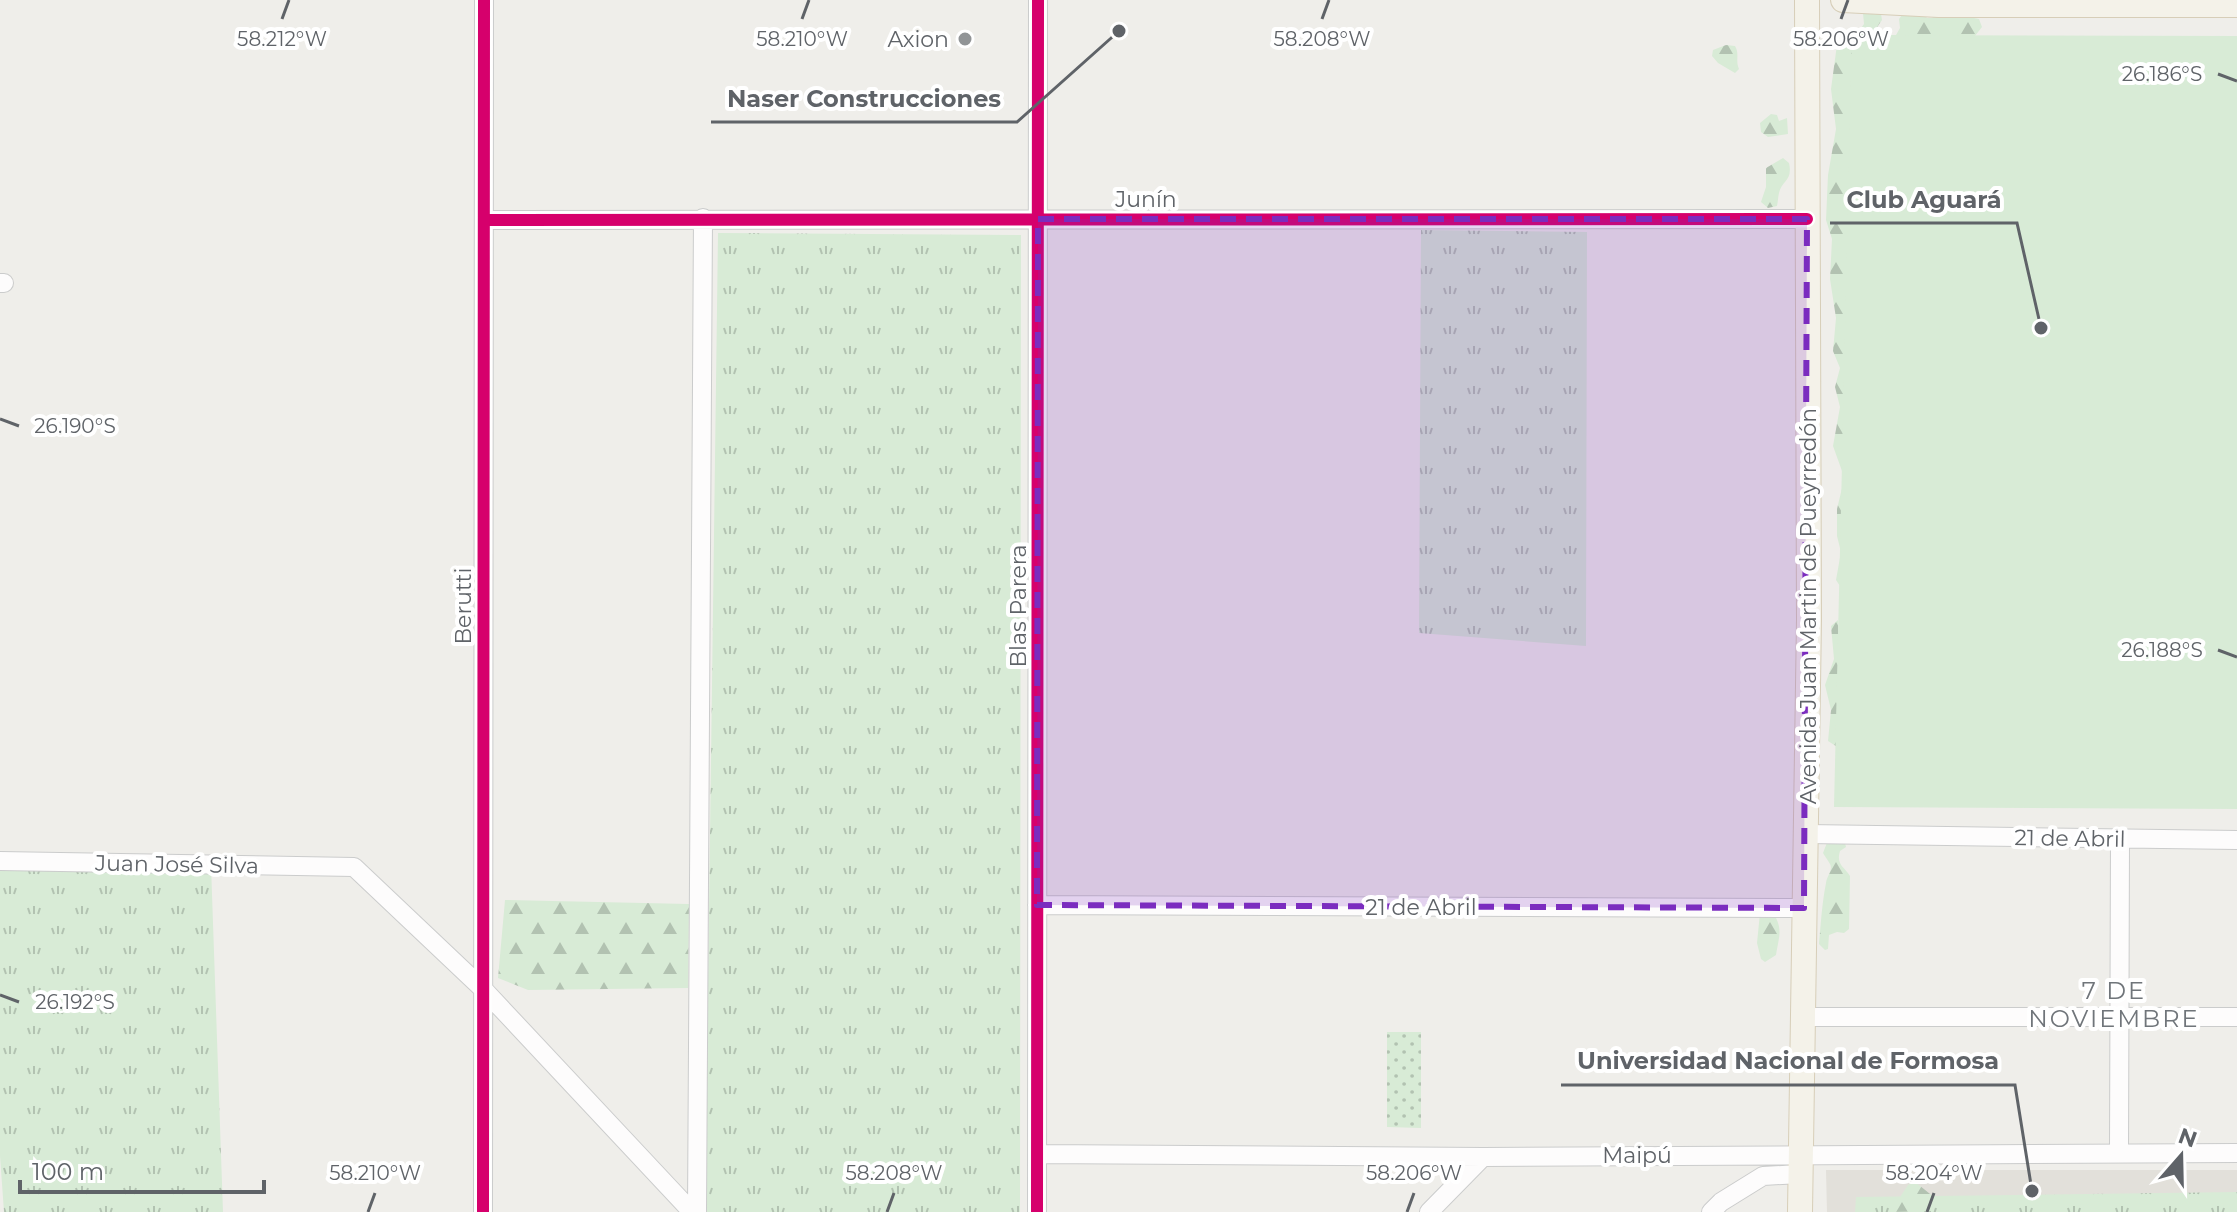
<svg xmlns="http://www.w3.org/2000/svg" width="2237" height="1212" font-family="Montserrat,sans-serif">
<style>
.education{fill:#e2e0da}
.grass{fill:url(#grass-tufts)}
.forest{fill:url(#forest-firs)}
.park{fill:url(#park-dots)}
.garden{fill:#d8ebd6}
.lines{fill:none;stroke-linecap:round;stroke-linejoin:round}
.minor-casing{stroke:#cbcccc;stroke-width:20}
.major-casing{stroke:#d7ceb8;stroke-width:26}
.minor{stroke:#fdfcfc;stroke-width:18}
.major{stroke:#f4f2e9;stroke-width:24}
.cycleway-casing{stroke:#fff;stroke-width:17}
.cycleway{stroke:#d6006c;stroke-width:12}
.marked{fill:#7b2cbf;fill-opacity:0.2;stroke:#7b2cbf;stroke-width:6;stroke-dasharray:16 10;stroke-linejoin:round}
.ticks{fill:none;stroke:#5f6368;stroke-width:3}
.poi-dot{fill:#919496;stroke:#fff;stroke-width:3}
.labels{text-anchor:middle;stroke-width:8;stroke-linejoin:round;paint-order:stroke}
.poi-label{font-size:22px;fill:#5f6368;stroke:#fff;text-anchor:end}
.street-label{font-size:22px;fill:#5f6368;stroke:#fff}
.neighbourhood-label{font-size:24px;letter-spacing:2px;fill:#70757a;stroke:#fff}
.ticks-label{font-size:20px;text-anchor:middle;fill:#5f6368;stroke:#fff;stroke-width:8;stroke-linejoin:round;paint-order:stroke}
.leader{fill:none;stroke:#5f6368;stroke-width:3}
.callout-dot{fill:#5f6368;stroke:#fff;stroke-width:3}
.callout-label{font-size:24px;text-anchor:middle;font-weight:bold;fill:#5f6368;stroke:#fff;stroke-width:8;stroke-linejoin:round;paint-order:stroke}
</style>
<defs>
<pattern id="grass-tufts" width="24" height="20" patternUnits="userSpaceOnUse" patternTransform="scale(2)"><rect width="24" height="20" fill="#d8ebd6"/><path d="M3 7l-1-3M5 7V3M7 7l1-3M15 17l-1-3M17 17v-4M19 17l1-3" fill="none" stroke="#b2c2b1"/></pattern>
<pattern id="forest-firs" width="22" height="20" patternUnits="userSpaceOnUse" patternTransform="scale(2)"><rect width="22" height="20" fill="#d8ebd6"/><path d="M5 1l3.5 6h-7zM16 11l3.5 6h-7z" fill="#b2c2b1"/></pattern>
<pattern id="park-dots" width="8" height="8" patternUnits="userSpaceOnUse" patternTransform="scale(2)"><rect width="8" height="8" fill="#d8ebd6"/><path d="M2 2h.1M6 6h.1" fill="none" stroke="#b2c2b1" stroke-width="1.8" stroke-linecap="round"/></pattern>
</defs>
<rect width="100%" height="100%" fill="#efeeea"/>
<!-- education -->
<path class="education" d="M1826,1170H2237V1212H1827Z"/>
<!-- grass -->
<path class="grass" d="M1421,230L1587,232L1586,646L1419,633Z
M718,233L1021,235L1020,1212H705Z
M0,861L211,865L223,1212H4L0,1156Z
M2237,1192V1212H1855L1856,1197Z"/>
<!-- forest -->
<path class="forest" d="M1870,6L1880,8L1882,20L1871,36L1896,35L1900,28L1899,19L1905,11L1922,12L1927,18H1932L1939,11L1979,19L1982,27L1971,41L1840,586L1836,580L1841,552L1837,536V509L1843,484L1842,471L1833,446L1840,407L1835,387L1840,368L1833,351L1836,318L1830,279L1832,239L1826,220L1828,175L1836,129L1831,89L1838,37L1849,31H1859L1864,24L1863,13Z
M1726,45L1735,46C1740,54 1735,60 1739,69L1735,73L1718,63L1712,56L1713,50Z
M1771,114L1777,115L1779,121L1787,118L1788,134L1768,137L1761,132L1760,123Z
M1783,158L1789,163C1793,181 1782,180 1779,193C1778,197 1778,201 1777,206L1768,208L1761,202L1766,187V168Z
M1838,620L1842,750L1828,741L1831,710L1825,685L1834,659L1831,626Z
M1828,840L1845,843L1846,847L1840,851C1836,865 1844,866 1850,876L1849,929L1844,933L1837,932L1829,935L1828,949L1825,950L1819,944C1821,922 1822,903 1826,883C1827,876 1833,870 1830,864C1828,860 1825,857 1823,853Z
M505,900L689,904L688,988L528,990L498,978Z
M1760,913L1774,914C1783,930 1779,936 1776,955L1765,962L1761,959L1757,943Z
M1914,1181L1935,1198L1933,1211L1890,1212L1908,1185Z"/>
<!-- park -->
<path class="park" d="M1387,1032H1421V1128L1387,1127Z"/>
<!-- garden -->
<path class="garden" d="M1852,35L2237,36V809L1834,807Z"/>
<g class="lines">
<!-- minor casing -->
<g class="minor-casing">
<path id="minor" d="M484,220L1807,219
M0,283H4
M1807,834L2237,840
M0,861L354,867L485,991L692,1212
M1037,905L1804,908
M1805,1017H2237
M2119,1152L2120,839
M1037,1154L1483,1157L2237,1153
M483,1212L484,0
M697,1212L703,218
M1037,1212L1038,0
M1429,1212L1483,1157
M1711,1212L1721,1202L1763,1176L1800,1174"/>
</g>
<!-- major casing -->
<g class="major-casing">
<path id="major" d="M1843,0L1939,5H2237
M1800,1212L1809,620L1807,0"/>
</g>
<!-- minor -->
<use href="#minor" class="minor"/>
<!-- major -->
<use href="#major" class="major"/>
<!-- cycleway casing -->
<g class="cycleway-casing">
<path id="cycleway" d="M484,220L1807,219
M483,1212L484,0
M1037,1212L1038,0"/>
</g>
<!-- cycleway -->
<use href="#cycleway" class="cycleway"/>
</g>
<!-- marked area -->
<path class="marked" d="M1038,219H1807L1804,908L1037,905Z"/>
<!-- ticks -->
<path class="ticks" d="M282,19L289,0M802,19L809,0M1322,19L1329,0M1841,19L1848,0M2218,74L2237,81M0,419L19,426M2218,650L2237,657M0,995L19,1002M368,1212L375,1193M887,1212L894,1193M1407,1212L1414,1193M1927,1212L1934,1193"/>
<!-- markers -->
<circle class="poi-dot" cx="965" cy="39" r="8"/>
<g class="labels">
<!-- poi labels -->
<g class="poi-label">
<text x="949" y="47">Axion</text>
</g>
<!-- street labels -->
<g class="street-label">
<text x="1146" y="207">Junín</text>
<text transform="translate(463 606) rotate(-90)" y="8">Berutti</text>
<text transform="translate(1018 606) rotate(-90)" y="8">Blas Parera</text>
<text transform="translate(1808 606) rotate(-90)" y="8">Avenida Juan Martin de Pueyrredón</text>
<text transform="translate(2070 838) rotate(1)" y="8">21 de Abril</text>
<text transform="translate(177 864) rotate(1)" y="8">Juan José Silva</text>
<text x="1421" y="915">21 de Abril</text>
<text x="1637" y="1163">Maipú</text>
</g>
<!-- neighbourhood labels -->
<g class="neighbourhood-label">
<text x="2114" y="999">7 DE<tspan x="2114" dy="28">NOVIEMBRE</tspan></text>
</g>
</g>
<g class="ticks-label">
<text x="282" y="46">58.212°W</text>
<text x="802" y="46">58.210°W</text>
<text x="1322" y="46">58.208°W</text>
<text x="1841" y="46">58.206°W</text>
<text x="2162" y="81">26.186°S</text>
<text x="75" y="433">26.190°S</text>
<text x="2162" y="657">26.188°S</text>
<text x="75" y="1009">26.192°S</text>
<text x="375" y="1180">58.210°W</text>
<text x="894" y="1180">58.208°W</text>
<text x="1414" y="1180">58.206°W</text>
<text x="1934" y="1180">58.204°W</text>
</g>
<!-- callouts -->
<path class="leader" d="M1119 31L1017 122H711M2041 328L2017 223H1830M2032 1191L2015 1085H1561"/>
<g class="callout-dot">
<circle cx="1119" cy="31" r="8"/>
<circle cx="2041" cy="328" r="8"/>
<circle cx="2032" cy="1191" r="8"/>
</g>
<g class="callout-label">
<text x="864" y="107">Naser Construcciones</text>
<text x="1924" y="208">Club Aguará</text>
<text x="1788" y="1069">Universidad Nacional de Formosa</text>
</g>
<!-- north arrow -->
<g transform="translate(2181 1156) rotate(20)" stroke="#ffffff" stroke-width="6" paint-order="stroke">
<path d="M0-6L14 30L0 20L-14 30Z" fill="#5f6368"/>
<text y="-12" font-size="22" font-weight="bold" text-anchor="middle" fill="#5f6368">N</text>
</g>
<!-- scale -->
<path d="M20 1180v12h244v-12" fill="none" stroke="#5f6368" stroke-width="4"/>
<text x="32" y="1180" font-size="24" fill="#5f6368" stroke="#ffffff" stroke-width="6" paint-order="stroke">100 m</text>
</svg>
